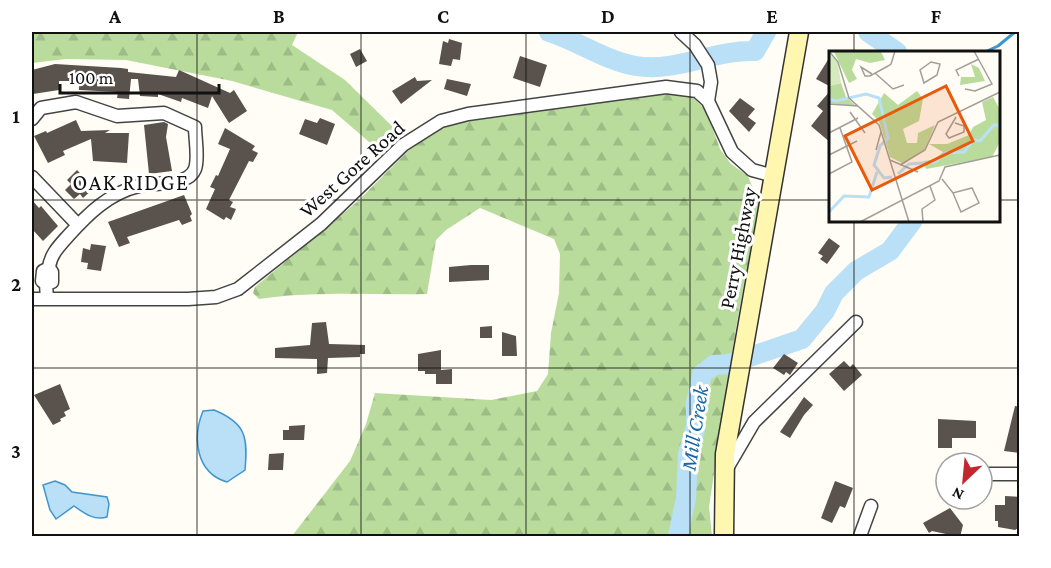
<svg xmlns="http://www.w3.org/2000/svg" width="1051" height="568" font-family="'Crimson Pro',serif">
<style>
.forest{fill:url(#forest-firs)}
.water{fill:#b9e0f7;stroke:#3f96cf;stroke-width:1.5}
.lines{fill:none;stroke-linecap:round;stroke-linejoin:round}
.stream{stroke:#3f96cf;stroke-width:3}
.river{stroke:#b9e0f7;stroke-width:20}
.building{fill:#5a524d}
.minor-casing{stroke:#444;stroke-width:15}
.secondary-casing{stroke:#333;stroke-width:21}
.minor{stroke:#fff;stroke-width:12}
.secondary{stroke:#fff6b0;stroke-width:18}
.grid{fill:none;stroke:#111;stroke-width:1.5;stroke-opacity:0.55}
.labels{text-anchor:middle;stroke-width:6;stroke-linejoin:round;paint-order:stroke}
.street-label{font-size:21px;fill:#111;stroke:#fff}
.neighbourhood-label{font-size:22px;letter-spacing:1.5px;fill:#111;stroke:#fff}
.water-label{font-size:22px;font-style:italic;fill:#1768a6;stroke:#fff}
.inset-river{fill:none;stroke:#b9e0f7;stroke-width:3}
.inset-road{fill:none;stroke:#a09f9a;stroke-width:1.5}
.view{fill:#e8590c;fill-opacity:0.15;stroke:#e8590c;stroke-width:3}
.inset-edge{fill:none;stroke:#111;stroke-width:3}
.neatline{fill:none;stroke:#111;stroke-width:2}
.grid-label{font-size:20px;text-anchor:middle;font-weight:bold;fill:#111}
</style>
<defs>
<pattern id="forest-firs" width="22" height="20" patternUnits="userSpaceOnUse" patternTransform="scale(1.5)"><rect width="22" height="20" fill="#b9dc9c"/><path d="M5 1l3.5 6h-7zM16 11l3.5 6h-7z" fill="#9ebc85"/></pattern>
</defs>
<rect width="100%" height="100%" fill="#fffdf5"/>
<!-- forest -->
<path class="forest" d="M32,32H298L292,45L345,80L403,137L383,154L332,110L232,81L126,60L66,59L32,63Z
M673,92L689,94L706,110L720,149L731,164L748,176L759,204L736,328L709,507L712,536H292L350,461L366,424L375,393L491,400L537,391L548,374L551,333L559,293L560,254L554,239L480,208L446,230L436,240L427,294C371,295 315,291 259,299L253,293L255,287L358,201L420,139L434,130L463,122Z"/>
<!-- water -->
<path class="water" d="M214,410C246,423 248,437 245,470L227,482C196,473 192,438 203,411Z
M55,481L65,485L72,492L107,497L109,504L107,517C94,521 84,513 74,506L56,519L50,510L43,485Z"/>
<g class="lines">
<!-- stream -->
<path class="stream" d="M985,52L998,46L1015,32"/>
<!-- river -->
<path class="river" d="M549,32C578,41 606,61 636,66C676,73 716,49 755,51L766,32
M868,32L897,52
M678,536L686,498L688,454L696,426V402L702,374L714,365L729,364L802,339L825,311L834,293L856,271L890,251L913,220"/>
</g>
<!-- building -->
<path class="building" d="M449,39L462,43L460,60L453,59L451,66L439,64L443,41L448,43Z
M360,49L367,61L356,67L350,54Z
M831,55V87L816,79Z
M520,56L547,65L540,87L513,78Z
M55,64L121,68L128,69V72L176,77L179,70L230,93L234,90L247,111L229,123L212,96L208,108L182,98L181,102L158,94V97L140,96L138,79H131L129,99L117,98L118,92L79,90V82L68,81H59V90L33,94L32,70Z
M415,77L417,81L432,80L401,104L392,91Z
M447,79L471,84L467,96L444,89Z
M831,90V143L811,126L823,111L817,106Z
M740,98L755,109L748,117L756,123L749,132L729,111Z
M320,118L335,124L327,145L299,134L305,119L317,123Z
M76,120L81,131L110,130L105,133H129L127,163L93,161L91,139L63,151L65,155L48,163L34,136L46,131L47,133Z
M164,122L168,124L166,137L172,171L149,174L144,125Z
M225,128L255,146L252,150L258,153L253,162L249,161L229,200L233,202L230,207L236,209L231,220L226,217L224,220L206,209L215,189L210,187L216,175L218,176L230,149L218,144Z
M77,170L94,188L83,198L80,194L74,199L65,190L71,184L67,180Z
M184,195L192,214L190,216L192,221L182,225L179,220L127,237L130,243L119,247L108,222Z
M32,200L39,208L41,206L58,226L43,241L32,229Z
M829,238L840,246L827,264L820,259L823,256L818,253Z
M91,244L106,246L101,271L87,269L88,263L81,262L83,248L90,250Z
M471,265H489V280L449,282V267Z
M326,322L329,344L365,345V354H360V357L328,358L327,373L317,374V359L275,358V348L310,345L312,323Z
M492,326V338H480V327Z
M502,332L516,336L517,356H502Z
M441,350V370L452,369V384H436V374H425V371H418V354Z
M784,354L798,363L790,375L786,372L784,375L773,368Z
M844,361L850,367L853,364L862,375L844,391L829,374Z
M60,384L70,409L64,412L66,416L60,419L61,421L53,425L34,395Z
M804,397L813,405L804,415L790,438L780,432Z
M1015,406L1020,407V453L1004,451Z
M938,419L976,421V438H952V448H938Z
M305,425L304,440H283V430H289V426Z
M284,453L283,470H268L269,454Z
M835,481L853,488L845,508L840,506L832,523L821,518Z
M1005,496L1020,497V527L1015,530L998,527V521H995V505H1005Z
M950,508L963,525L960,537H946V534L932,531L929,533L923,523Z"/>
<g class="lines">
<!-- minor casing -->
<g class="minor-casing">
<path id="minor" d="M681,32L695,45L708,65L711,82L708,101L732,152L752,170L774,176
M32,119L41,108L76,102L117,116L164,113L195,127C195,139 199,158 195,169C188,187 154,182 139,186C109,193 88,214 68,236C59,246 50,255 49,268
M32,177L78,225
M46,284L52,282V272L49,268L43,271L42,281L46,284L47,299
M32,299H188L216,297L238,289L321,224L403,145L441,121L468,114L666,87L697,91L708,101
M726,470L754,422L856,322
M982,474H1020
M860,536L871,506"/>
</g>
<!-- secondary casing -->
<g class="secondary-casing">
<path id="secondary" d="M724,536L725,454L799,32"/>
</g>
<!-- minor -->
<use href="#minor" class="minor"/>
<!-- secondary -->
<use href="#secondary" class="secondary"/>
</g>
<!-- grid -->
<path class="grid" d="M197,32V536M361,32V536M526,32V536M690,32V536M854,32V52M32,200H830M998,200H1020M854,220V536M32,368H1020"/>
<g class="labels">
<!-- street labels -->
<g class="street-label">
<text transform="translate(352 169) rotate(-42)" y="7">West Gore Road</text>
<text transform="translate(738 248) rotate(-79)" y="7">Perry Highway</text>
</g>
<!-- neighbourhood labels -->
<g class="neighbourhood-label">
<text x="131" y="190">OAK RIDGE</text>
</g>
<!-- water labels -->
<g class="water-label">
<text transform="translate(694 428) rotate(-81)" y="8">Mill Creek</text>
</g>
</g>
<!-- overview -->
<g transform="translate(829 51)">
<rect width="171" height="171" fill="#fffdf5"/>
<path d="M5,1H52L56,9L41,12L27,8L23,19L28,28L20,32ZM142,13L150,17L156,30L131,34L132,26H146ZM12,32L17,46L27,55L0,52V35ZM88,40L94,48L90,70L74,78L78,92H88L89,82L106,74L96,98L75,113L61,106L50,70L43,63L55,42L69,54ZM164,46L171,59V91L163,106L97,118L94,110L105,109L114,101L100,93H118L140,84L144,76L157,69L153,51Z" fill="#b9dc9c"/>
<path d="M0,1L9,12L12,32L0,35Z" fill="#d5ebbd"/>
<path class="inset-river" d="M0,48L7,50L37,43L50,47L59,87L51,95L45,114L55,127L63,126M69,123L80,113L106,111L116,102L135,101L144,89L151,90L165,74H171M0,161L15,145L40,146L48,121"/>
<path class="inset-road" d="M0,0L9,11L20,47L50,74L80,171M102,11L111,13L108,24L95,32L91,19ZM46,22L64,38L75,34M43,23L32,16L36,25H41L59,15L62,13L66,0M130,25L127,19L150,8M136,38L146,40L163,33L145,0M0,53L29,55M21,61L36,82M126,72L135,75V81L120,87L117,83L127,66M0,82L29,67M47,99L52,81M0,104L28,90M61,109L89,121M71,114L96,99L109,71L171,41M0,123L23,111L11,77M113,128L124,142L143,137L150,152L132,161L124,142M31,171L110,130L116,116L171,104M94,171L93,158L106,149L101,135"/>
<path class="view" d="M117,35L144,90L43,139L16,85Z"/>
<rect width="171" height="171" class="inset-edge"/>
</g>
<!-- border -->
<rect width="1051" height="568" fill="none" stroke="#ffffff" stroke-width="66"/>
<!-- north arrow -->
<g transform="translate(964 481) rotate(206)"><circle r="28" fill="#ffffff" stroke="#a0a0a0" stroke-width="1.5"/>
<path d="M0-4.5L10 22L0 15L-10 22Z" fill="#c4262e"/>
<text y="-9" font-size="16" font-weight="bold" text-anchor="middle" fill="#111111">N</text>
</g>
<!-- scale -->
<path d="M60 84v9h159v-9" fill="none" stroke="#111111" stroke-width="3"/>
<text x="69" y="84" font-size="18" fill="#111111" stroke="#ffffff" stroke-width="4.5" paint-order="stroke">100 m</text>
<rect x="33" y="33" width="985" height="502" class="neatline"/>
<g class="grid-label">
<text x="115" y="23">A</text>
<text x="279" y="23">B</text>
<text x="443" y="23">C</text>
<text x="608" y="23">D</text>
<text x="772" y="23">E</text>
<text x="936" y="23">F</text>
<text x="16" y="123">1</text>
<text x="16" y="291">2</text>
<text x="16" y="458">3</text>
</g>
</svg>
